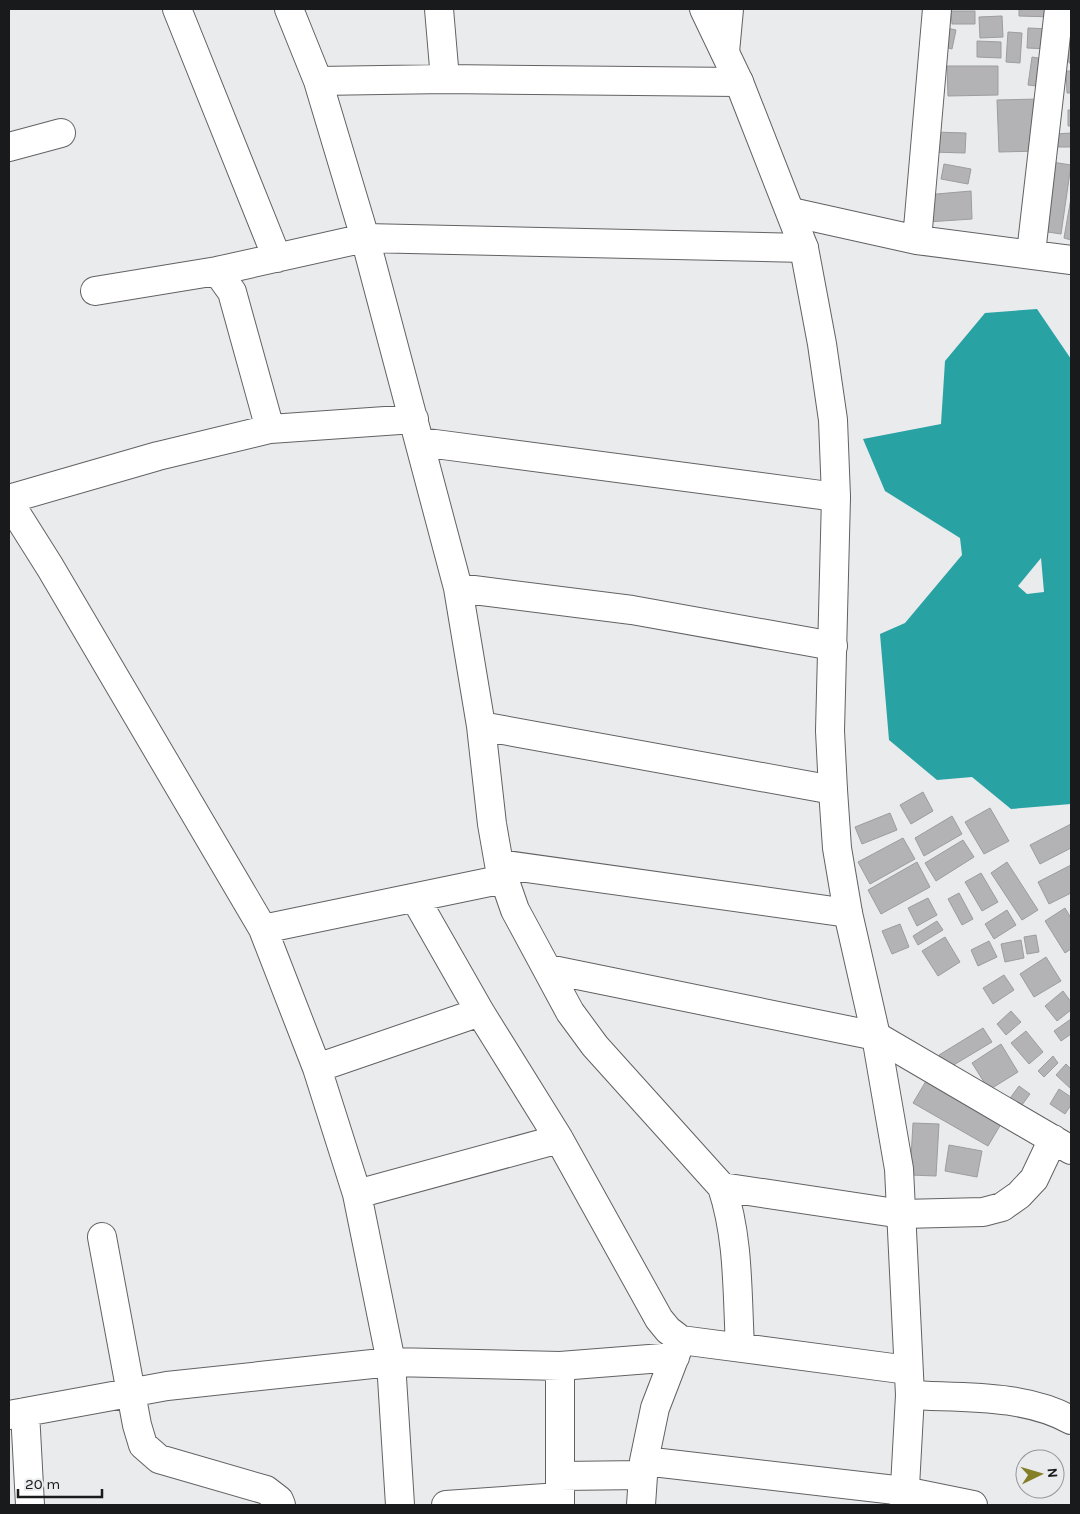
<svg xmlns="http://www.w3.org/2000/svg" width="1080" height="1514" font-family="Karla,sans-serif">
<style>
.water{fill:#29a2a4;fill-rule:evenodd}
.building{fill:#b3b2b4;stroke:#9d9c9e}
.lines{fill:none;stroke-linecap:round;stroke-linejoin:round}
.street-casing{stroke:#626264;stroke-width:30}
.secondary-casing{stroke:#626264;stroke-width:30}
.street{stroke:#fff;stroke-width:28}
.secondary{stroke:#fff;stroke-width:28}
</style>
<rect width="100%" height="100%" fill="#eaebed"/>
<!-- water -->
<path class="water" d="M1037,309L1071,359V804L1011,809L972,777L937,780L889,740L880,634L905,623L962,555L960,538L885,491L863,439L941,424L945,361L985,313ZM1041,558L1044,592L1027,594L1018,586Z"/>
<!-- building -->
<path class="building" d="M1019,9H1053V17L1019,16Z
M951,11H975V24H952Z
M1002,16L1003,37L980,38L979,17Z
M942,27L956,30L952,49L938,45Z
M1028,28L1051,29L1050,49L1027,48Z
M1008,32L1022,33L1020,63L1006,62Z
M977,41L1001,42V58L977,57Z
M1071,41V63H1069L1067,42Z
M1032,57L1050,60L1046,87L1028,85Z
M947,66H998V95L948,96Z
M1066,71H1071V93H1067Z
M1039,99L1040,151L999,152L997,100Z
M1068,110H1071V126H1068Z
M934,132L966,133L965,153L932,152Z
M1071,133V147H1055V134Z
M1052,162L1071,165L1061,234L1041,231Z
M944,164L971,169L968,184L941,179Z
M971,191L972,219L927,222L925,195Z
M1071,198V240L1064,238Z
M923,792L933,811L911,824L900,805Z
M990,808L1009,841L984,854L965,822Z
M890,813L897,830L862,844L855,827Z
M952,816L962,834L924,856L915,838Z
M1071,824V848L1040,864L1030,845Z
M903,838L915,859L870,884L858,862Z
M963,840L974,857L936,881L925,863Z
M917,862L930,887L881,914L868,890Z
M1007,862L1038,910L1022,920L991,873Z
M1071,865V893L1049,904L1038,882Z
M981,873L998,902L982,911L965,882Z
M959,893L973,919L962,925L948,899Z
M928,898L937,915L917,926L908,908Z
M1065,908L1071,918V949L1065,953L1045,921Z
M1007,910L1016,925L994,939L985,924Z
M937,921L943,930L918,945L913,936Z
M900,924L909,947L892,954L882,931Z
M1036,935L1039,952L1027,954L1024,937Z
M945,937L960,962L938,976L922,951Z
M1021,940L1024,958L1005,962L1001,944Z
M989,941L997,957L978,966L971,950Z
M1046,957L1061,981L1034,997L1020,974Z
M1004,975L1014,990L993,1004L983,988Z
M1063,991L1071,1002V1010L1057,1021L1045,1006Z
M1011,1011L1021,1022L1006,1035L997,1024Z
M1071,1019V1034L1061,1041L1054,1031Z
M983,1028L992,1042L947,1069L939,1055Z
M1026,1031L1043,1052L1029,1064L1011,1043Z
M1001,1044L1018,1072L989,1090L972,1063Z
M1053,1056L1058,1063L1044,1077L1038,1071Z
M1066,1064L1071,1069V1089L1056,1075Z
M926,1081L1001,1124L988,1146L913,1103Z
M1019,1086L1030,1094L1019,1109L1008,1101Z
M1059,1089L1071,1097V1105L1065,1114L1050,1104Z
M913,1123L939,1124L936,1176L910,1175Z
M949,1145L982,1151L977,1177L945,1171Z"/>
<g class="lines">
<!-- street casing -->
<g class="street-casing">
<path id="street" d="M177,9L277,258
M289,9L318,81L365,238L458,588L481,726L492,824L499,864L515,910L570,1012L595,1046L722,1187C739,1238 737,1292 740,1346
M439,9L445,79
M725,52L729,9
M318,81L445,79L739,82
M9,147L61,133
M791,212L917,240L1071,260
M917,240L937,9
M1031,253L1059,9
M217,271L232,292L270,429
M95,291L217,271L365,238L804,248
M420,442L836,497
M9,499L158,456L270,429L414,419
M9,502L50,567L263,929L317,1068L357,1194L391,1362L400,1505
M458,588L632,610L833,646
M481,726L833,790
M499,864L848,913
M415,898L480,1012L559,1139L659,1319L668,1330L681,1340L908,1370
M263,929L504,879
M548,969L876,1036L1071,1150
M317,1068L480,1012
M722,1187L902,1214L983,1212L1002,1207L1019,1195L1034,1179L1053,1139
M357,1194L559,1139
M102,1237L137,1425L143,1445L159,1459L266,1490L279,1500L281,1505
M910,1395C963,1398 1024,1394 1071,1420
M25,1412L30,1505
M9,1415L167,1386L391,1362L560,1366L675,1357
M644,1461L904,1491L973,1505
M560,1476L643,1475
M446,1505L560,1497
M560,1505V1366
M641,1505L644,1461L655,1408L680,1343"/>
</g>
<!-- secondary casing -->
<g class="secondary-casing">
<path id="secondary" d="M704,9L739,82L804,248L822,344L833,420L836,497L830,731L833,790L837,848L848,913L876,1036L899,1169L910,1395L904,1505"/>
</g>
<!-- street -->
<use href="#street" class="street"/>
<!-- secondary -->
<use href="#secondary" class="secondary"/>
</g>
<!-- border -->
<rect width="1080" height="1514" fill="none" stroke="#191a1b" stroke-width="20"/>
<!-- north arrow -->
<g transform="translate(1040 1474) rotate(85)"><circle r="24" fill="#eaebed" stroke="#969799"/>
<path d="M0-4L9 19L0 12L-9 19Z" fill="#847e26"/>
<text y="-8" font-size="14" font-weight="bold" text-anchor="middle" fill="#191a1b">N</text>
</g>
<!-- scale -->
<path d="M18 1489v8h84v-8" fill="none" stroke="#191a1b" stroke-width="2.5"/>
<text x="25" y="1489" font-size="15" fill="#191a1b" stroke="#eaebed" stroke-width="4" paint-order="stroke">20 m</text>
</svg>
